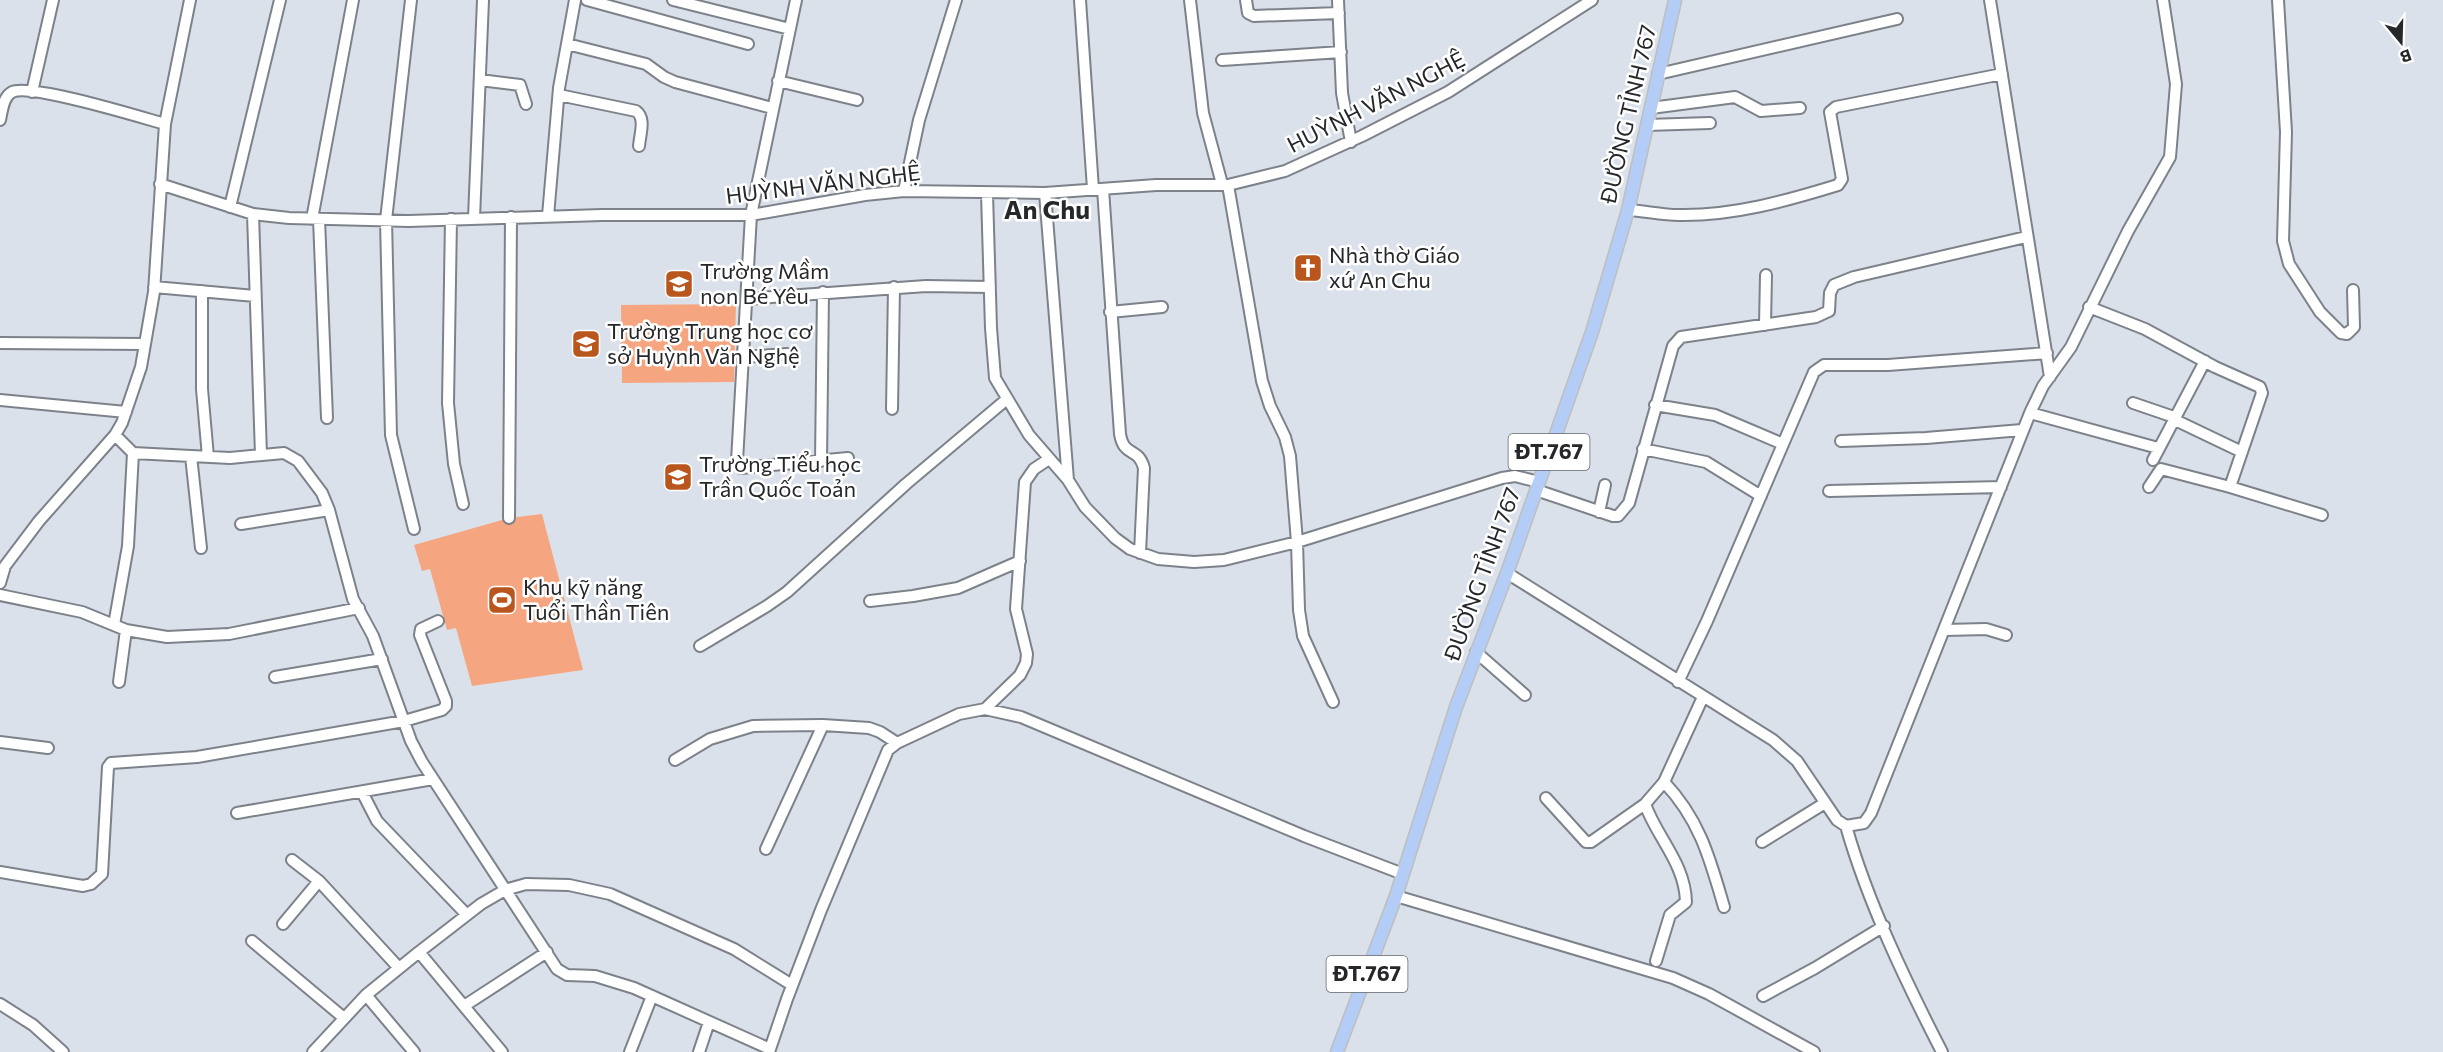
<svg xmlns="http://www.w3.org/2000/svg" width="2443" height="1052" font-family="Commissioner,sans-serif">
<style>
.green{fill:#f5a681}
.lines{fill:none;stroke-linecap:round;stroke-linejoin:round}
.minor-casing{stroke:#7d828a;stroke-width:14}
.major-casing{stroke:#bebebf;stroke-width:15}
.minor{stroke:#fff;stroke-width:10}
.major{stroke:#b3cdf6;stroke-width:12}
.labels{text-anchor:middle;stroke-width:5;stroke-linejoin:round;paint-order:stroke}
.shield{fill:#fff;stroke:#66686a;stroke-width:1.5}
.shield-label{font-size:21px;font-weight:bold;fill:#25272a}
.street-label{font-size:22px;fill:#25272a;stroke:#fff}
.poi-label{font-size:22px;fill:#25272a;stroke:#fff;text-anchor:start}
.quarter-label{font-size:26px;font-weight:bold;fill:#25272a;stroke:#fff}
</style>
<rect width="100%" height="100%" fill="#dbe1ea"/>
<!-- green -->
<path class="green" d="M736,304L734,382L622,383L621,305Z
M542,514L583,670L472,686L456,628L447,630L430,569L422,571L414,545L509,518Z"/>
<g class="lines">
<!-- minor casing -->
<g class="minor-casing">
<path id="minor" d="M411,0L386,220L391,435L414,529
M587,0L748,44
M673,0L790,29
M796,0L751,215L737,461L741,468L848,458
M1080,0L1093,189
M1190,0L1203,113L1222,184
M1246,0L1248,13L1254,16L1339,13
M1338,0L1342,93L1351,142
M1990,0L2050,377
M2278,0L2286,132L2283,241L2289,264L2320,312L2341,333L2347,334L2354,327L2353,290
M567,44L646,64L664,77L675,82L772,108
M1222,60L1341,52
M1658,74L1897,19
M480,80L520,85L526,104
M778,81L857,100
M32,92L53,0
M559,95L636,111C646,118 640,134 639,146
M1651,108L1735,97L1761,111L1800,108
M0,120C2,111 3,97 12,92C30,83 140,117 165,124
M1647,125L1710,123
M160,184L253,214L289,218L409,221L602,215H751L865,195L904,191L1045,193L1156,185H1228L1285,171L1362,136L1448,92L1592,0
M1228,185L1262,381L1270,406L1285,437L1290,456L1297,542L1299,610L1303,636L1333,702
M1103,189L1120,434C1124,458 1138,446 1144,468L1140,553
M904,191L919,120L956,0
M1045,193L1068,480
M987,194L991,328L995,378L1029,435L1068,480L1085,507L1115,538L1130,549L1158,559L1194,562L1224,560L1297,542L1502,478L1515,476L1539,482
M230,207L280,0
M1628,210C1645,211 1662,215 1679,215C1733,216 1786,201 1838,185L1842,179L1830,112L1836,107L2002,74
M253,214L261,455
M548,216L559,88L575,0
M474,218L483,0
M312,219L353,0
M319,219L327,418
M451,219L448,403L454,464L463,504
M154,287L255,296
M202,291V389L208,457
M746,299L926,286L990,287
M2089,307L2145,329L2215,367L2260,387L2262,393L2230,487L2322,515
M1110,312L1162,307
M1765,325L1766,275
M0,343L145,344
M743,357L787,354
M0,400L126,412
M2133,403L2174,417
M1655,405L1715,415L1783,444
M892,409L894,287
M2030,413L2158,448
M2173,419L2242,452
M115,435L133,453L230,458L284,453L298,461L322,493L329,510L353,599L373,636L411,741L422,762L557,969L567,975L595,976L634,988L770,1049
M1841,441L1926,438L2022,430
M1643,449L1706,462L1761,496
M191,456L201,548
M2153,460L2205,361
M821,461L823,292
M2149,487L2161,469L2230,487
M1536,490L1613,516H1618L1629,503L1673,346L1681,337L1816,317L1829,311L1830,293L1834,285L1854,277L2026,237
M1829,491L2001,487
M1599,512L1605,485
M509,518L511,217
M241,524L329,510
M1507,573L1773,740L1797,761L1837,820L1846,826L1864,823L1871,813L2030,413L2043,386L2071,347L2128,231L2170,157L2176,84L2163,0
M0,583L5,566L39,521L115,435L122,423L141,367L154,292L165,124L190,0
M0,595L82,612L126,630L167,637L229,634L359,608
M870,601L913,596L958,588L1020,561
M114,625L128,546L133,453
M1945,630L1986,629L2006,635
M700,646L767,606L787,592L906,484L1007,399
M1476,652L1525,695
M275,677L382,659
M119,682L126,630
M1678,682L1707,621L1814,372L1824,365H1888L2047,353
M985,709L1020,675L1026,663L1027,654L1016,609L1025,482L1034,469L1049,459
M0,742L48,748
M675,760L710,739L753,726L823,725L869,728L880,732L897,743
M1664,782C1700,820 1710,859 1724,907
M362,792L377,821L467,915
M1546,798L1586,842H1591L1645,804L1664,782L1703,697
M1645,804C1657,838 1685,863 1686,902L1670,915L1656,961
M237,813L433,779
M1846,826C1868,903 1906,982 1942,1052
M1762,842L1825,803
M766,849L823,725
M292,860L319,881L399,968
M0,872L83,886L91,884L102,874L108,767L111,763L197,757L404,721L442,710L446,706V701L420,635L421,629L438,621
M1396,896L1673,978L1709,994L1814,1052
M283,924L319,881
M252,941L344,1018
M419,952L502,1052
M366,995L414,1052
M1763,996L1815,968L1884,926
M0,1004L33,1025L63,1052
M464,1006L547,952
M313,1052L366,995L419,952L481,904L505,890L526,884L569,885L610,894L734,949L792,985
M630,1052L652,996
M699,1052L709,1022
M769,1052L787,999L821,910L888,750L897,743L959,714L985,709L1021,717L1304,836L1403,874"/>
</g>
<!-- major casing -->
<g class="major-casing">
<path id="major" d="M1337,1052L1396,896L1456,707L1507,573L1592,332L1628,210L1675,0"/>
</g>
<!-- minor -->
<use href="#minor" class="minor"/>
<!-- major -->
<use href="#major" class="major"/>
</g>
<!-- icons -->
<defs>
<g id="church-square" transform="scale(1.5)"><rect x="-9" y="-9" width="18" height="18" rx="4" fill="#b9561e" stroke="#fff"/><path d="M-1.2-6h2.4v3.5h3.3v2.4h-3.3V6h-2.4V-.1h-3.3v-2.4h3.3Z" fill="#fff"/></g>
<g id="school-square" transform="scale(1.5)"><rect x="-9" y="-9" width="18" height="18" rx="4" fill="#b9561e" stroke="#fff"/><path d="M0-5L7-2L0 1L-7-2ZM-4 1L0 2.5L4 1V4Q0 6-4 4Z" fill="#fff"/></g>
<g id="stadium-square" transform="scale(1.5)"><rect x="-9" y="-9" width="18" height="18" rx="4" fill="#b9561e" stroke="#fff"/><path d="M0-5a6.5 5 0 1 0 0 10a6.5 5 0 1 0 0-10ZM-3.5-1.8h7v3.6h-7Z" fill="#fff"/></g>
</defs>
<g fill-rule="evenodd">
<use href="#church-square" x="1308" y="268"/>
<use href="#school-square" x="679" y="284"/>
<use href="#school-square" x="586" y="344"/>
<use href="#school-square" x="678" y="477"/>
<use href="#stadium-square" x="502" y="600"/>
</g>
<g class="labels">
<!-- shield labels -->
<g class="shield">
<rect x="1508.5" y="434" width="81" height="36" rx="4.5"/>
<rect x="1326.5" y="956" width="81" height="36" rx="4.5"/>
</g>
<g class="shield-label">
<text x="1549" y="459">ĐT.767</text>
<text x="1367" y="981">ĐT.767</text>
</g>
<!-- street labels -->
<g class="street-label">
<text transform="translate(1376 102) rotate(-27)" y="8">HUỲNH VĂN NGHỆ</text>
<text transform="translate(1628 114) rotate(-77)" y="8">ĐƯỜNG TỈNH 767</text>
<text transform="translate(823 184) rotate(-7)" y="8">HUỲNH VĂN NGHỆ</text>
<text transform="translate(1482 574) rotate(-70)" y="8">ĐƯỜNG TỈNH 767</text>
</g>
<!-- poi labels -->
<g class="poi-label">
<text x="1329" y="263">Nhà thờ Giáo<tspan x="1329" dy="25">xứ An Chu</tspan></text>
<text x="700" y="279">Trường Mầm<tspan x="700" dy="25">non Bé Yêu</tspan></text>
<text x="607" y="339">Trường Trung học cơ<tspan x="607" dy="25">sở Huỳnh Văn Nghệ</tspan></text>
<text x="699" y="472">Trường Tiểu học<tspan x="699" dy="25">Trần Quốc Toản</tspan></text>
<text x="523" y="595">Khu kỹ năng<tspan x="523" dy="25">Tuổi Thần Tiên</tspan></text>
</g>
<!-- quarter labels -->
<g class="quarter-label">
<text x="1047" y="219">An Chu</text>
</g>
</g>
<!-- north arrow -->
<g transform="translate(2401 42) rotate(161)" stroke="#ffffff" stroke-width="4.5" paint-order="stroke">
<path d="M0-4.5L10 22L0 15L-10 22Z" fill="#25272a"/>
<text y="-9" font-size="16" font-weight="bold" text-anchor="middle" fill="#25272a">B</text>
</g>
</svg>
